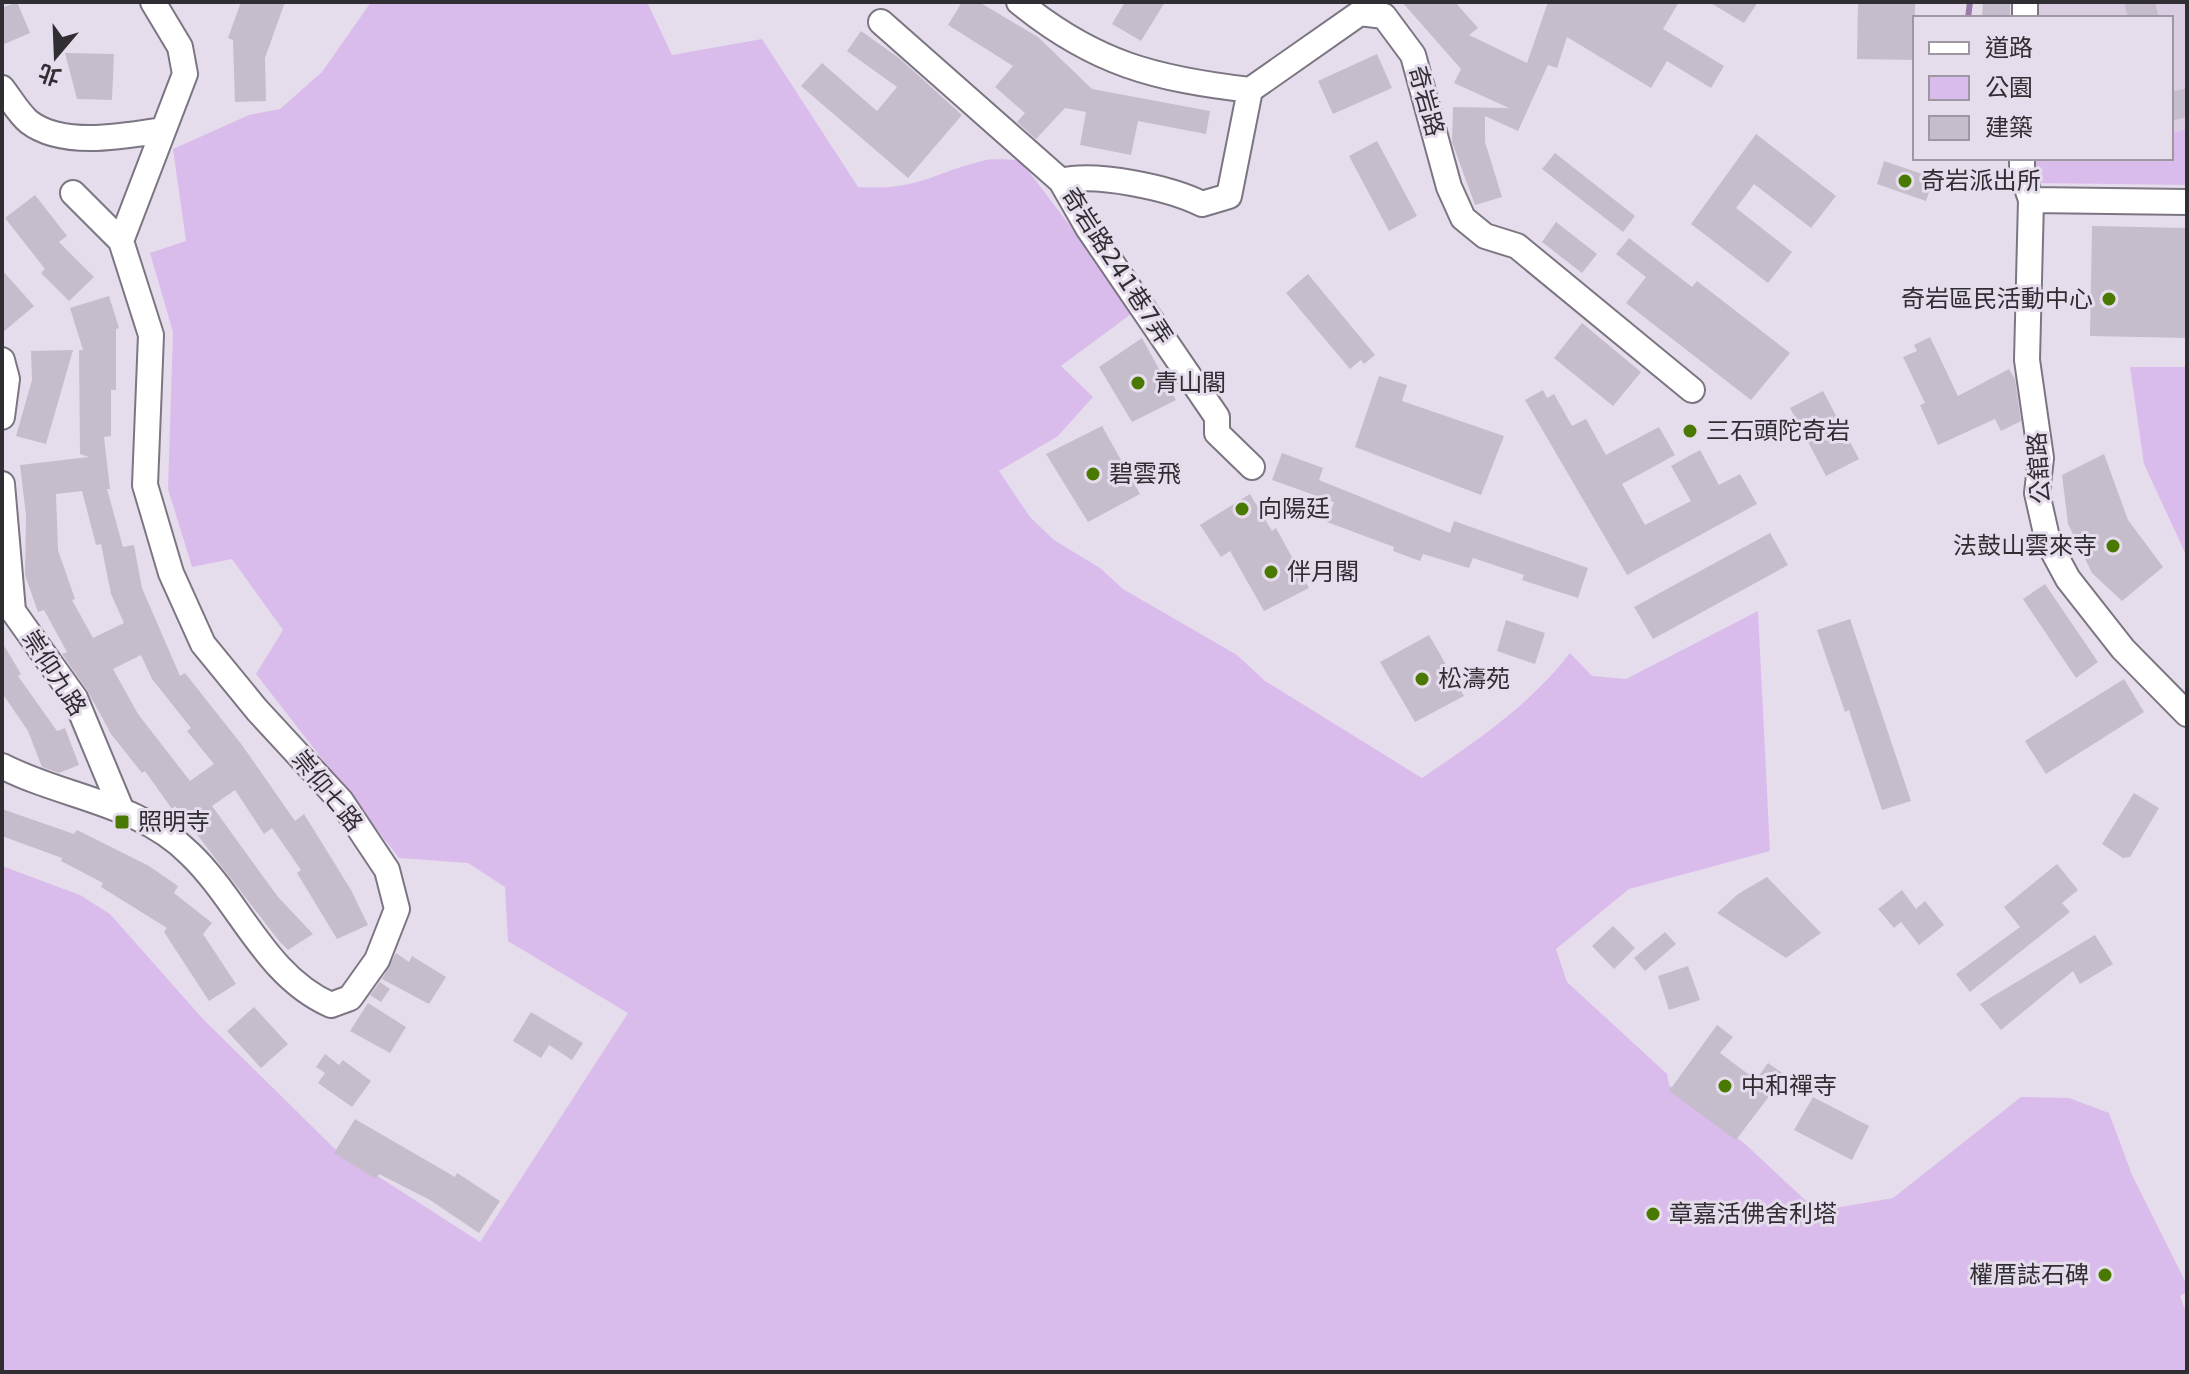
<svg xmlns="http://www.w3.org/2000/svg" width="2189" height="1374" font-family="'DejaVu Sans','Noto Sans TC',sans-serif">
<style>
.built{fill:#dacde2}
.green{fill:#d9bcec}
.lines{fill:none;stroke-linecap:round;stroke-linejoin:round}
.stream{stroke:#997aac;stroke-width:6}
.building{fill:#c5bdcb;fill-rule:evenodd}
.minor-casing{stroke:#7c7582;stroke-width:28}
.minor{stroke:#fff;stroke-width:24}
.poi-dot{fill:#497900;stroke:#e6ddec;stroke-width:3}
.labels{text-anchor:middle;stroke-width:6;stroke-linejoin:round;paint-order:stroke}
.street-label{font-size:24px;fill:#312e33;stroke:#e6ddec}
.poi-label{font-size:24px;fill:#312e33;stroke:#e6ddec;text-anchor:start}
</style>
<rect width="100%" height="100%" fill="#e6ddec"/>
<!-- built -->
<path class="built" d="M2034,2H2187V129L2171,133V18H2034Z"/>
<!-- green -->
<path class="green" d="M371,2H647L672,55L762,39L858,187C916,191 931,174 982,161C994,158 1008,160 1020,160L1135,311L1061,366L1093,397L1058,436L999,471L1030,517L1054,540L1100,568L1123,589L1237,655L1265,681L1422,778C1476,741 1530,705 1570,653L1592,676L1626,679L1758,611L1770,851L1629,889L1556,949L1567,982L1667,1074L1669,1085L1744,1143L1817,1211L1893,1198L2021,1097L2069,1098L2109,1113L2132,1175L2187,1285V1292L2180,1296L2187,1315V1372H2V866L80,895L110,914L203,1019L334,1148L480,1242L628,1013L508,941L505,887L468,863L399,858L256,674L283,630L232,559L192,567L168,489L173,332L150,253L186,241L173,149L249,115L280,109L322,72Z
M2187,129V185L2036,183V160L2171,158V133Z
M2130,367H2187V557L2144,464Z"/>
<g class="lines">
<!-- stream -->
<path class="stream" d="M1968,18L1970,2"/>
</g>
<!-- building -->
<path class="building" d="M17,2L30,33L2,45V8Z
M241,2H285L265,58L266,101L235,102L233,40L228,38Z
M962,2H979L1038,37L1092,89L1210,111L1206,134L1138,121L1131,155L1080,145L1086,112L1065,108L1036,139L1017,122L1025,113L995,87L1013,66L948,25Z
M1125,2H1165L1141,41L1112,24Z
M1402,2H1455L1478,28L1469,35L1527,63L1548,2H1679L1663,29L1724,66L1711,88L1667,61L1651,88L1567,37L1557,68L1548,65L1518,131L1485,116V142L1502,197L1475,205L1452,142L1453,107L1509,108L1454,83L1461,69Z
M1709,2H1758L1744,23Z
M1858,2H1915V60L1857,59Z
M1983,2H2010V18H1982Z
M2124,2H2155L2159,18H2128Z
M861,31L899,58L962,115L908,178L801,86L822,63L877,111L897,87L847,51Z
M65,53L114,54L112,100L77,99Z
M1377,54L1392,88L1333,114L1318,81Z
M2187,88V117L2171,121V92Z
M1756,134L1836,196L1811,228L1754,184L1746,195L1736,208L1792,252L1768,283L1691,224Z
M1377,141L1417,216L1389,231L1349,156Z
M1555,153L1635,216L1623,232L1542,169Z
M1884,161L1934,178L1926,201L1877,184Z
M35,195L67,236L59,242L94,277L69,301L41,273L45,269L5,218Z
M1556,222L1597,254L1582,273L1542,242Z
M2092,226L2187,228V338L2090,336Z
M1629,238L1692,287L1697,281L1790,353L1751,400L1626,303L1646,277L1616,254Z
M2,270L34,306L2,333Z
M1308,274L1375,355L1364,364L1361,360L1350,369L1286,293Z
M109,296L119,328L116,329V390H111V436L104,437L110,489H107L123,547L134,545L142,588L180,676L185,673L242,745L295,821L304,814L351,890L368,925L337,939L297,873L301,870L272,828L264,834L235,790L212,806L278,897L313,934L288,950L279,941L175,806L172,809L145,771L142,773L111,734L87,690L62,654L67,652L44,610L38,612L25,575L26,515L20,465L89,457L80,454L79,350H83L70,308ZM82,491L96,545L101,544L111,594L124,623L93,638L72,600L75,599L58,550L56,494ZM141,655L152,679L191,728L187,731L214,764L190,781L138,714L113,669Z
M1582,323L1641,372L1613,406L1554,358Z
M1930,337L1958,396L2009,369L2015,379L2021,421L2001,431L1995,419L1938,445L1920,405L1925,403L1903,357L1917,351L1914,345Z
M1142,338L1176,400L1132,422L1099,367Z
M73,350L46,444L16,436L32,380L31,351Z
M1379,376L1407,385L1402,401L1504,436L1481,495L1355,447Z
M1543,390L1547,398L1554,394L1572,426L1586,419L1606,455L1659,427L1675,455L1622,484L1645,525L1691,501L1671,466L1700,450L1719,485L1740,474L1757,504L1627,575L1525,400Z
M1823,391L1859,459L1826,476L1790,408Z
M1102,426L1140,494L1088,522L1046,454Z
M1282,453L1323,468L1319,480L1450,533L1454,521L1588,568L1578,598L1522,580L1524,575L1473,558L1469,568L1423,554L1420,561L1393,551L1394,547L1327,522L1334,502L1272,480Z
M2104,454L2128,520L2163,567L2122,601L2092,573L2068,524L2062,475Z
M1250,494L1272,531L1276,528L1309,588L1264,611L1230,551L1221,557L1200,525Z
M1770,533L1788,565L1653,639L1634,607Z
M2045,584L2098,662L2076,678L2023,599Z
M1850,619L1911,801L1882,810L1849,710L1845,712L1817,630Z
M1506,620L1545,633L1535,664L1497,651Z
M1429,635L1464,696L1415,722L1380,662Z
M2,642L21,674L18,676L57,731L65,728L79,765L59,773L42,767L28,731L2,693Z
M2124,679L2144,712L2046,774L2025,741Z
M2134,793L2159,808L2130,857L2123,858L2102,844Z
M2,809L74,834L77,830L149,866L178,886L174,893L212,923L203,934L236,984L209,1001L164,932L167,928L101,887L103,883L61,861L62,858L2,836Z
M2057,864L2078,890L2062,903L2070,912L1970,992L1956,974L2020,927L2004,907Z
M1767,877L1821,933L1786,958L1717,913L1738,894Z
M1902,890L1916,909L1925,901L1944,925L1919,945L1901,922L1894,928L1878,909Z
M1613,926L1635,948L1614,969L1592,946Z
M1665,932L1676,944L1645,971L1634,958Z
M2095,935L2113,964L2080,984L2073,971L2001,1030L1980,1004Z
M396,953L409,962L412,956L446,977L429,1004L382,979Z
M1688,966L1700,1000L1669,1010L1658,976Z
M380,982L390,989L381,1002L370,995Z
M368,1003L406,1027L390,1053L350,1031Z
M254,1007L288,1044L261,1068L227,1031Z
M531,1012L583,1043L572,1060L549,1045L541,1058L513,1041Z
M1717,1025L1733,1037L1720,1053L1756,1080L1768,1063L1785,1075L1736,1140L1669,1091Z
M325,1054L339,1065L343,1060L371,1081L352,1107L318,1083L325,1073L316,1067Z
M1813,1097L1869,1126L1852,1160L1794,1130Z
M355,1119L455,1177L457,1173L500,1201L479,1233L430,1200L379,1174L376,1179L334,1153Z"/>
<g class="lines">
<!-- minor casing -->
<g class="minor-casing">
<path id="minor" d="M1019,2C1095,64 1156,79 1250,90L1360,13L1384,16L1413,55L1449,187L1463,218L1485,236L1517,246L1692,390
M2025,18V2
M881,22L1061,181L1088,228L1217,417V433L1252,467
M2,88C10,98 19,114 29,122C63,148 125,136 163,130
M2022,158V173L2031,200L2027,360L2041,458L2037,493L2048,542L2068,579L2123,649L2187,714
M1061,181C1096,172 1170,188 1202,204L1229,196L1250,90
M2031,200L2187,202
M121,241L185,74L180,47L153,2
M2,360L7,379L2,417
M2,484L13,611L75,698L122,811
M2,766C64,798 138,802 190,854C240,902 265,976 331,1005L350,998L377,960L397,909L387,870L341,801L257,710L203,644L171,573L145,485L151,335L121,241L73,193"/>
</g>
<!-- minor -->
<use href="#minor" class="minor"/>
</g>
<!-- markers -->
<g class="poi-dot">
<circle cx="1905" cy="181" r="8"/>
<circle cx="2109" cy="299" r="8"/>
<circle cx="1138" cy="383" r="8"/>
<circle cx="1690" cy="431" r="8"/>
<circle cx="1093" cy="474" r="8"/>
<circle cx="1242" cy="509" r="8"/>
<circle cx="2113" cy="546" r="8"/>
<circle cx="1271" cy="572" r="8"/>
<circle cx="1422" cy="679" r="8"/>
<rect x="114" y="814" width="16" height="16" rx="4"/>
<circle cx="1725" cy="1086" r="8"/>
<circle cx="1653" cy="1214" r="8"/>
<circle cx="2105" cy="1275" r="8"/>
</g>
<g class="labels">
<!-- street labels -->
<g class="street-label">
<text transform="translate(1426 101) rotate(74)" y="8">奇岩路</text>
<text transform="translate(1117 266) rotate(57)" y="8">奇岩路241巷7弄</text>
<text transform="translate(2039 468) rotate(-94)" y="8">公舘路</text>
<text transform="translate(54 673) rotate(57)" y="8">崇仰九路</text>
<text transform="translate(327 791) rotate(51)" y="8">崇仰七路</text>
</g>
<!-- poi labels -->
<g class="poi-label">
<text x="1921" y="189">奇岩派出所</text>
<text x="2093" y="307" text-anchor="end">奇岩區民活動中心</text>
<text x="1154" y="391">青山閣</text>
<text x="1706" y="439">三石頭陀奇岩</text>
<text x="1109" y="482">碧雲飛</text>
<text x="1258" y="517">向陽廷</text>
<text x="2097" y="554" text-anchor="end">法鼓山雲來寺</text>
<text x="1287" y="580">伴月閣</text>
<text x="1438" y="687">松濤苑</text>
<text x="138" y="830">照明寺</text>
<text x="1741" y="1094">中和禪寺</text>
<text x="1669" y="1222">章嘉活佛舍利塔</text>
<text x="2089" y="1283" text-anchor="end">權厝誌石碑</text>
</g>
</g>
<!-- border -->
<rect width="2189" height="1374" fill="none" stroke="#312e33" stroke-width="8"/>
<!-- legend -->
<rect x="1913" y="16" width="260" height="144" fill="#e6ddec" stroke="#9e97a2" stroke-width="2"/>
<rect x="1929" y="42" width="40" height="12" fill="#ffffff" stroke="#9e97a2" stroke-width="2"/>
<text x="1985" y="56" font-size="24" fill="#312e33">道路</text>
<rect x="1929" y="76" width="40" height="24" fill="#d9bcec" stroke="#9e97a2" stroke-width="2"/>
<text x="1985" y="96" font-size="24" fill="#312e33">公園</text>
<rect x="1929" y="116" width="40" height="24" fill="#c5bdcb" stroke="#9e97a2" stroke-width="2"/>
<text x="1985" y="136" font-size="24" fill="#312e33">建築</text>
<!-- north arrow -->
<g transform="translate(56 56) rotate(199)" stroke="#e6ddec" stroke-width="6" paint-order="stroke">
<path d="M0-6L14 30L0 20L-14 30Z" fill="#312e33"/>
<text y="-12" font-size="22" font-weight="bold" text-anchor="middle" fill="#312e33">北</text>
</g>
</svg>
